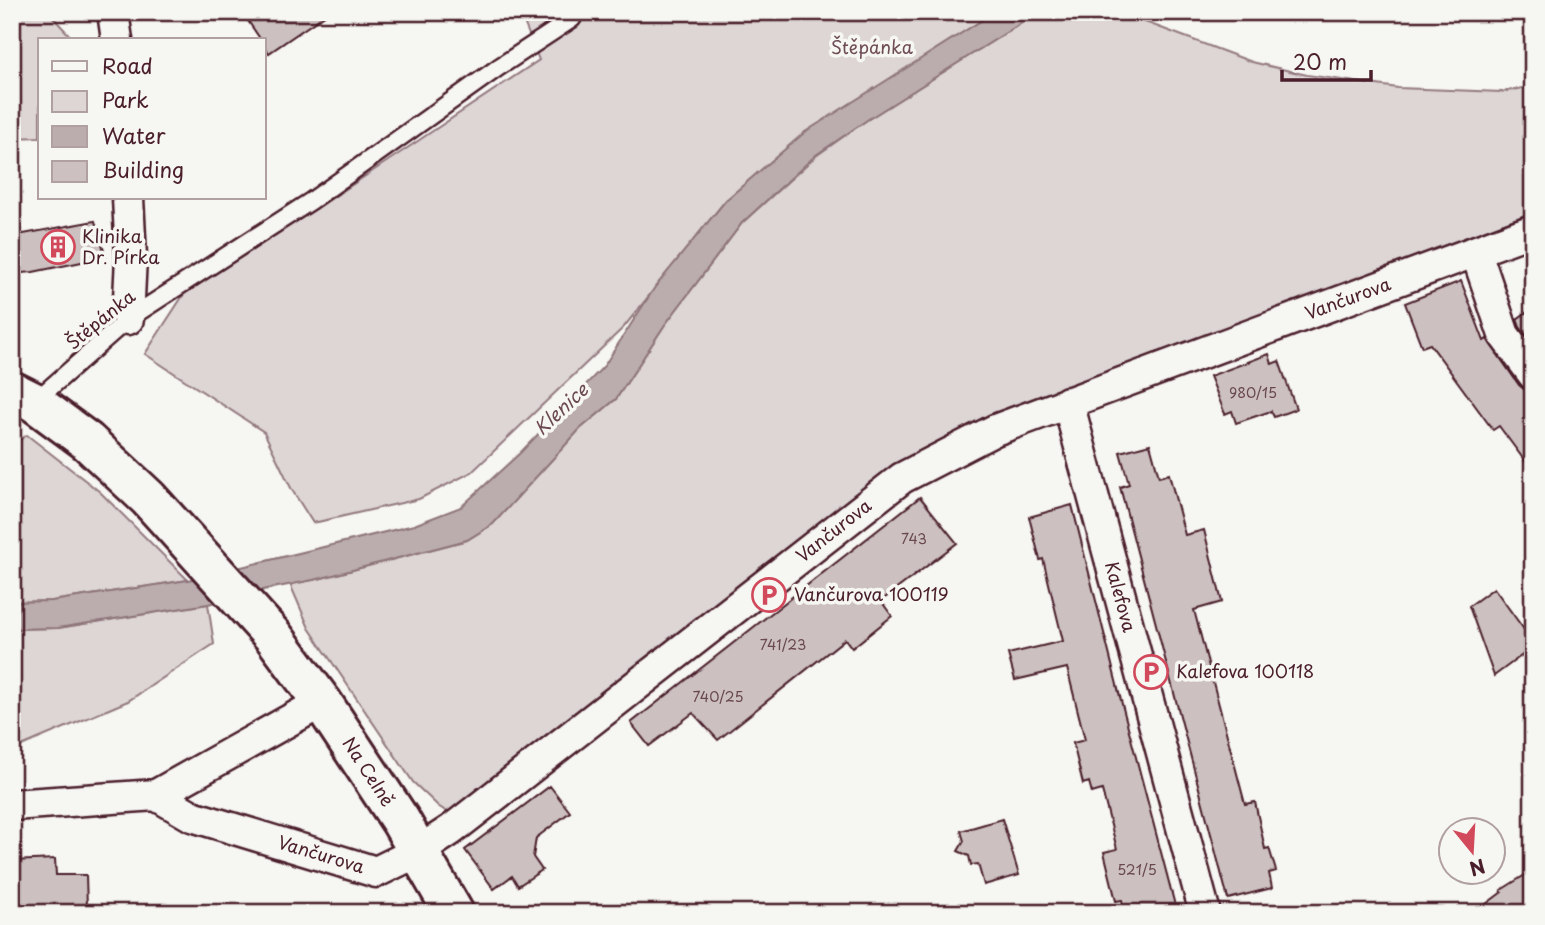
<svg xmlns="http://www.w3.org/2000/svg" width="1545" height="925" font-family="'Playpen Sans',sans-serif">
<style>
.green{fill:#ddd6d5;stroke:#947a80;stroke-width:2}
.water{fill:#bbadae;stroke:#8e747a;stroke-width:2}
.building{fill:#ccc1c0;stroke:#4a1f2b;stroke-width:2}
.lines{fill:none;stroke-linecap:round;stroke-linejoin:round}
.lane-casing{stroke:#4a1f2b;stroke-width:21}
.street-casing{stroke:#4a1f2b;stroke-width:35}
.secondary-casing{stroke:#4a1f2b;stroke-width:44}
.lane{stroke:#f6f6f2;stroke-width:16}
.street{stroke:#f6f6f2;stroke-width:30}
.secondary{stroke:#f6f6f2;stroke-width:38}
.labels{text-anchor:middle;stroke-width:7;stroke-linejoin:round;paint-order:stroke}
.number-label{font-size:14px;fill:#6a4850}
.park-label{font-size:18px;fill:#6f4d56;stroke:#f6f6f2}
.poi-label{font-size:18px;fill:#4a1f2b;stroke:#f6f6f2;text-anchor:start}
.street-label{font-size:18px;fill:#4a1f2b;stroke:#f6f6f2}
.water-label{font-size:19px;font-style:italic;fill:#6c4a52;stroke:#f6f6f2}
</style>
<rect width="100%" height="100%" fill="#f6f6f2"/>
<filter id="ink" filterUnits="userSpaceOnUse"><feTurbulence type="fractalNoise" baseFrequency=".0143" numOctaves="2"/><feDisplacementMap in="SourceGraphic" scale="14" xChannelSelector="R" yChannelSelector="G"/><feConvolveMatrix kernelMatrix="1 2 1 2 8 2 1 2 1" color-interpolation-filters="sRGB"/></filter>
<g filter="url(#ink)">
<!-- green -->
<path class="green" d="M12,12H48L74,40H40V137L12,138Z
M520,12H995L932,52L726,200L624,327L472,472L419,499L313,523L292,490L264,432L145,354L184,294L334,197L539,60Z
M1039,12H1170L1143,18L1129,16L1252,62L1307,75L1398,88L1502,92L1533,86V212L1000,415L450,814L438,806L413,782L309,628L290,584L318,579L467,540L493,524L580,429L616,399L664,326L742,223L816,156L867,120Z
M27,435L100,492L188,580L52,601L12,602V445Z
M208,604L214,644L128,701L12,750V629L58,628Z"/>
<!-- water -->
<path class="water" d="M995,12H1039L867,120L816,155L742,223L664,326L616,399L580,429L493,524L467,540L318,579L263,590L208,604L58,628L12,629V602L52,601L188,580L414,525L461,507L520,453L604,366L655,287L726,200L805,132Z"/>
<!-- building -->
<path class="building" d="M242,12H329L269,53L264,46V40H261Z
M95,221L106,257L33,272L12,274V236Z
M1461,281L1484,341L1487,339L1519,385L1525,390L1533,391V472L1499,426L1493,430L1430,344L1422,347L1405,303Z
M1533,308V344L1520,327L1517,319Z
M1269,354L1272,364L1279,361L1296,409L1274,417L1271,411L1236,423L1232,411L1225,414L1210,376Z
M1150,444L1159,477L1169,474L1185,535L1204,530L1222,602L1194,610L1245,804L1255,802L1265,849L1269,848L1276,871L1269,873L1272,888L1228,899L1120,487L1129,484L1120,452Z
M920,497L957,543L881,601L892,616L852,648L845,639L718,740L693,713L649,746L631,723Z
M1072,505L1118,689L1177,913H1125L1122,900L1116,901L1104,852L1117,849L1102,790L1092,793L1089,782L1083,784L1073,743L1085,740L1067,668L1015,680L1008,654L1063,641L1043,559L1040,560L1029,517Z
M1494,588L1533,642V647L1494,676L1469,606Z
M550,786L570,812L536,838L533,857L542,870L518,886L512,876L494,889L465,850Z
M1002,819L1019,875L984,885L978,864L971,865L969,856L958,851L964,841L961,831Z
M55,859L56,875H86L87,908L12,911V861Z
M1533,870V913H1474L1502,892L1501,890Z"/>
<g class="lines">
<!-- lane casing -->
<g class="lane-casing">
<path id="lane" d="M34,402L128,319L311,201L499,67L572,19L576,12"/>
</g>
<!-- street casing -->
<g class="street-casing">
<path id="street" d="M113,12L117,40
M128,198L131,257L128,319
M1476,252L1504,335L1533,374
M1068,402L1205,913
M156,795L192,816L376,872L419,851L451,830L902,478L995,430L1533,230
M12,805L156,795L322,702"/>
</g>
<!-- secondary casing -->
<g class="secondary-casing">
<path id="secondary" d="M12,391L34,402L87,441L148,498L274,637L322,702L400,820L454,913"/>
</g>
<!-- lane -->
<use href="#lane" class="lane"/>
<!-- street -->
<use href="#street" class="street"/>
<!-- secondary -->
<use href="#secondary" class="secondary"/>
</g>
</g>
<!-- icons -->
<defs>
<g id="building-ring" transform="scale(1.75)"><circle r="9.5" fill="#f6f6f2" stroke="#d1495b" stroke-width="1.5"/><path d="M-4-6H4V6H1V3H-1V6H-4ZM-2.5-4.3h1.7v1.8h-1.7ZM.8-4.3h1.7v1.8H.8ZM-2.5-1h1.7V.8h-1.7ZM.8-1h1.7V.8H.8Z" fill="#d1495b"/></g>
<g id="parking-ring" transform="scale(1.75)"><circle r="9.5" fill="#f6f6f2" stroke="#d1495b" stroke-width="1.5"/><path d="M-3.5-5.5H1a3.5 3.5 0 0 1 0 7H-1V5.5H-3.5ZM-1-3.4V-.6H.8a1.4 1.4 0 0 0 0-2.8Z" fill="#d1495b"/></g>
</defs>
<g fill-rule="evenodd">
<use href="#building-ring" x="58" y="247"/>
<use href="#parking-ring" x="769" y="595"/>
<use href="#parking-ring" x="1151" y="672"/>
</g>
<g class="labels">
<!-- number labels -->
<g class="number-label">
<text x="1253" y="398">980/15</text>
<text x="914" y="544">743</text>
<text x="783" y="650">741/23</text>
<text x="718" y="702">740/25</text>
<text x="1137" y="875">521/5</text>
</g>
<!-- park labels -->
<g class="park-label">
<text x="872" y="54">Štěpánka</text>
</g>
<!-- poi labels -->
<g class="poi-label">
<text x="82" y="243">Klinika<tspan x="82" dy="21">Dr. Pírka</tspan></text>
<text x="794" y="601">Vančurova 100119</text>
<text x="1176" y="678">Kalefova 100118</text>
</g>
<!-- street labels -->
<g class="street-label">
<text transform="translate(1348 299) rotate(-20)" y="6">Vančurova</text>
<text transform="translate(101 320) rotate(-39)" y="6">Štěpánka</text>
<text transform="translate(834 531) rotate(-38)" y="6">Vančurova</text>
<text transform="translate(1120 597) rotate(75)" y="6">Kalefova</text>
<text transform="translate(368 772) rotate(57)" y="6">Na Celně</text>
<text transform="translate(321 855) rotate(17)" y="6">Vančurova</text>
</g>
<!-- water labels -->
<g class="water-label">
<text transform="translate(561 409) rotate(-43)" y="7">Klenice</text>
</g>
</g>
<!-- margin -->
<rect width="1545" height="925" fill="none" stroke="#f6f6f2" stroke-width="42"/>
<rect x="21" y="21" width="1503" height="883" fill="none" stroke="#4a1f2b" stroke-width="2.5" filter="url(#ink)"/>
<!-- legend -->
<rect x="38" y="38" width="228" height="161" fill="#f6f6f2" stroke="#b1a0a2" stroke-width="2"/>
<rect x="52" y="61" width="35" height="10" fill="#f6f6f2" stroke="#b1a0a2" stroke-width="2"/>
<text x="102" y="74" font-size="21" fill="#4a1f2b">Road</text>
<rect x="52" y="91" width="35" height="21" fill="#ddd6d5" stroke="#b1a0a2" stroke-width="2"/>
<text x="102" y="108" font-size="21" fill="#4a1f2b">Park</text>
<rect x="52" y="126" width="35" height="21" fill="#bbadae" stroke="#b1a0a2" stroke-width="2"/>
<text x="102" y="144" font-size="21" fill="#4a1f2b">Water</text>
<rect x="52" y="161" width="35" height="21" fill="#ccc1c0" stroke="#b1a0a2" stroke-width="2"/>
<text x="102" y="178" font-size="21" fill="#4a1f2b">Building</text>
<!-- north arrow -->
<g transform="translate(1472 851) rotate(162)"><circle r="33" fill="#f6f6f2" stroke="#b1a0a2" stroke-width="2"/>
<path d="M0-5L12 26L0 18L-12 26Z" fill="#d1495b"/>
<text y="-10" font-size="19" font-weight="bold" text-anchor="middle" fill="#4a1f2b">N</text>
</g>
<!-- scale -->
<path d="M1282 70v10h89v-10" fill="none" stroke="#4a1f2b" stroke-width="3.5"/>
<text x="1293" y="70" font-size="21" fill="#4a1f2b" stroke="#f6f6f2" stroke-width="5" paint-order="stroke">20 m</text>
</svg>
